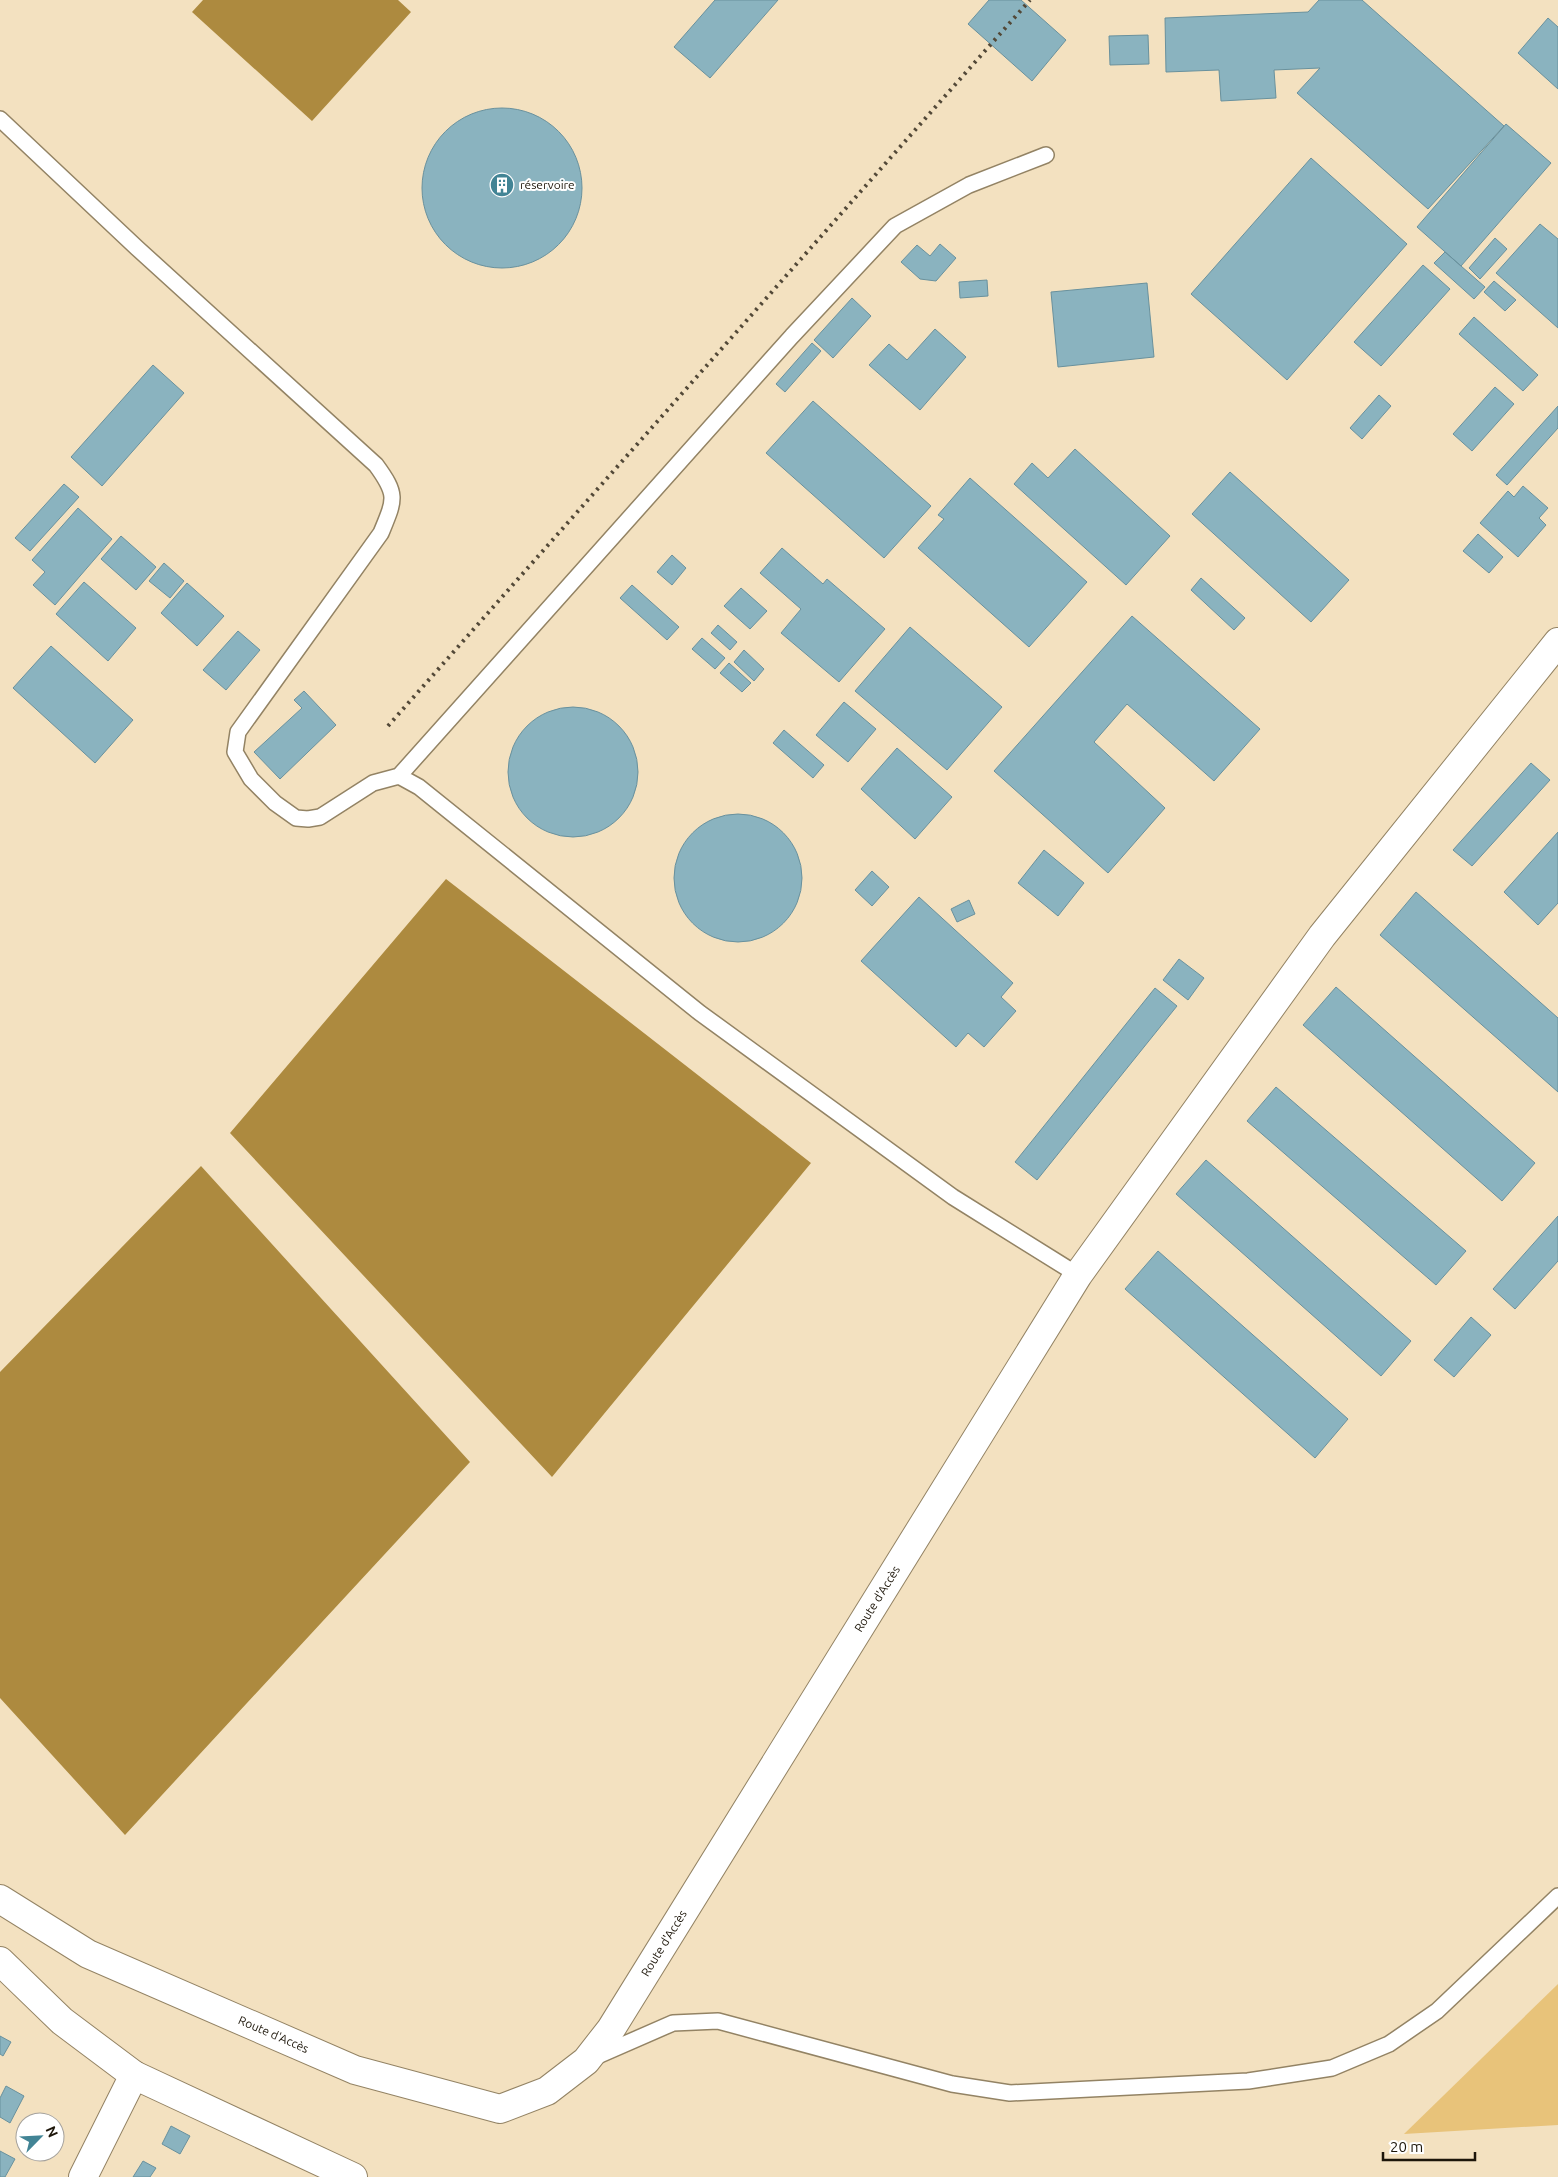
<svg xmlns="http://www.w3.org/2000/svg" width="1558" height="2177" font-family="Ubuntu,sans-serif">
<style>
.green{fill:#e8c37a}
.water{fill:#ad8a3f}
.building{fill:#8ab3bf;stroke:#69919d}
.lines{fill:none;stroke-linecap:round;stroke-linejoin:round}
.service-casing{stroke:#938364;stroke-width:18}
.minor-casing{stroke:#938364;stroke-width:30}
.service{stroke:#fff;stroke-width:15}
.minor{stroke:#fff;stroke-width:28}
.rail{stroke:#524837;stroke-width:4;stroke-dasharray:2.5 5;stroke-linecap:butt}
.labels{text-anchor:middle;stroke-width:4;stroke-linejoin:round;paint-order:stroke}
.poi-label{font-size:12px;fill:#1d160a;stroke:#fff;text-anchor:start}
.street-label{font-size:12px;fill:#1d160a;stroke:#fff}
</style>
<rect width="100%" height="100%" fill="#f3e1c0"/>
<!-- green -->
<path class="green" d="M1558,1984V2125L1404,2134Z"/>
<!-- water -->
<path class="water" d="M203,0H398L411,12L312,121L192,12Z
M446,879L811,1163L552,1477L230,1133Z
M201,1166L470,1462L125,1835L0,1698V1372Z"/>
<!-- building -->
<path class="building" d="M715,0H778L710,78L674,47Z
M989,0H1021L1066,40L1032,81L968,24Z
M1319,0H1362L1504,126L1428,209L1297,93L1320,68L1274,70L1276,98L1221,101L1219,70L1166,72L1165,18L1308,12Z
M1548,18L1558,27V89L1518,53Z
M1148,35L1149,64L1110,65L1109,36Z
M422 188a80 80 0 1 1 160 0a80 80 0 1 1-160 0Z
M1506,124L1551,163L1461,266L1417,227Z
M1311,158L1407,244L1287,380L1191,294Z
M1540,224L1558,239V328L1496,273Z
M1495,238L1507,249L1480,279L1469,268Z
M940,244L956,258L936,281L920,279L901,262L917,245L930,256Z
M1445,252L1485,287L1474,299L1434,263Z
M1423,265L1450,289L1381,366L1354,342Z
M987,280L988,296L960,298L959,282Z
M1494,281L1516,300L1505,311L1484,292Z
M1147,283L1154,357L1058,367L1051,292Z
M852,298L871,316L833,358L814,340Z
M1474,317L1538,375L1523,391L1459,334Z
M935,329L966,357L920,410L869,365L889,344L907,360Z
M812,343L821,351L785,392L776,384Z
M153,365L184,393L102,486L71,457Z
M1495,387L1514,404L1472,451L1453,434Z
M1379,395L1391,406L1362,439L1350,428Z
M813,401L931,506L884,558L766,453Z
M1558,406V428L1507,485L1496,475Z
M1075,449L1170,536L1126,585L1014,484L1032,463L1048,478Z
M1230,472L1349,580L1311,622L1192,514Z
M970,478L1087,582L1029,647L918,548L944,519L938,515Z
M64,484L79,497L30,551L15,538Z
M1523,486L1548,508L1539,518L1546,525L1518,557L1480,523L1508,491L1514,497Z
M78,508L112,539L55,605L33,585L45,572L32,560Z
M1478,534L1503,557L1489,573L1463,551Z
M121,536L156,567L136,590L101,559Z
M782,548L823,584L827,579L885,629L839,682L781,633L801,609L760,573Z
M672,555L686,568L672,585L657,572Z
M164,563L184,581L170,598L149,581Z
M1201,578L1245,618L1234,630L1191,590Z
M84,582L136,628L108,661L56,614Z
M187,583L224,616L197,646L161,613Z
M632,585L679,627L667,640L620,598Z
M741,588L767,611L750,629L724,606Z
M1132,616L1260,729L1214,781L1127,704L1094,742L1165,808L1108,873L994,771Z
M718,625L737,642L730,650L711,633Z
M910,627L1002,707L947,770L855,691Z
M238,631L260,650L226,690L203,670Z
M702,638L725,658L715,669L692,649Z
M51,646L133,720L95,763L13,688Z
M744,650L764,669L754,681L734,662Z
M729,663L751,683L742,692L720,673Z
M304,691L336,725L280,779L254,752L302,708L294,700Z
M844,702L876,729L848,762L816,735Z
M508 772a65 65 0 1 1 130 0a65 65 0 1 1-130 0Z
M784,730L824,765L813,778L773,743Z
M897,748L952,797L915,839L861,789Z
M1531,763L1550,780L1472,866L1453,850Z
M674 878a64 64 0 1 1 128 0a64 64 0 1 1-128 0Z
M1558,832V903L1538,925L1504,892Z
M1044,850L1084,883L1058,916L1018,883Z
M872,871L889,887L872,906L855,890Z
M1416,892L1558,1018V1092L1380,935Z
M919,897L1013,983L1001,997L1016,1011L984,1047L968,1033L956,1047L861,961Z
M969,900L975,914L957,922L951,909Z
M1179,959L1204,978L1188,1000L1163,980Z
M1336,987L1535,1163L1502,1201L1303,1025Z
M1155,988L1177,1006L1037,1180L1015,1162Z
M1276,1087L1466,1251L1436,1285L1247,1121Z
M1206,1160L1411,1341L1381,1376L1176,1194Z
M1558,1216V1261L1515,1309L1493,1289Z
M1158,1251L1348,1419L1315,1458L1125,1289Z
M1471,1317L1491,1335L1454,1377L1434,1360Z
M0,2036L11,2042L3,2056L0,2054Z
M6,2086L24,2096L10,2123L0,2117V2098Z
M171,2126L190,2136L180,2154L162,2144Z
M0,2151L15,2159L5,2177H0Z
M143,2161L156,2168L150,2177H133Z"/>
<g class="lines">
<!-- service casing -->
<g class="service-casing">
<path id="service" d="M0,119L137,248L376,465C398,495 395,499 381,533L238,732L235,752L251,779L275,803L296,818L308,819L320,817L373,783L399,776L419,787L700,1013L953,1197L1078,1275
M399,776L792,336L895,226L969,185L1046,155
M595,2057L673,2023L718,2021L952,2084L1010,2093L1248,2081L1332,2068L1389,2044L1437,2011L1558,1896"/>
</g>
<!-- minor casing -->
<g class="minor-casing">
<g id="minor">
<path id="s1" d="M0,1899L88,1954L355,2070L500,2109L547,2091L586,2061L611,2029L1078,1275L1322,936L1558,642"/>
<path d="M0,1961L62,2021L134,2075L353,2177"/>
<path d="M83,2177L134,2075"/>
</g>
</g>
<!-- service -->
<use href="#service" class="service"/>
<!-- minor -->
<use href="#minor" class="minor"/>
<!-- rail -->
<path class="rail" d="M388,726L1030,0"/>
</g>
<!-- icons -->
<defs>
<g id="building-disc" transform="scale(1.25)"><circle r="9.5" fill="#428495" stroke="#fff"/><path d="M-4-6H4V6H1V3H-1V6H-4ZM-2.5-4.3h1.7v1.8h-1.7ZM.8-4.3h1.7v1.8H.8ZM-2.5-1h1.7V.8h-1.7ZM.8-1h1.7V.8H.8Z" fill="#fff"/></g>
</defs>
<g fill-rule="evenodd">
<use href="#building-disc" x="502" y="185"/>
</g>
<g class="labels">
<!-- poi labels -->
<g class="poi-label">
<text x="520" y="189">réservoire</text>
</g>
<!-- street labels -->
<g class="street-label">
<text dy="4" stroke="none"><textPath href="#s1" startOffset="1191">Route d'Accès</textPath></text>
<text dy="4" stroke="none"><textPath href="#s1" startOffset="786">Route d'Accès</textPath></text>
<text dy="4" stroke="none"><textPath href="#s1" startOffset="306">Route d'Accès</textPath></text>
</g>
</g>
<!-- north arrow -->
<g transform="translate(40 2137) rotate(66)"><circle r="24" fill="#ffffff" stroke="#a5a29d"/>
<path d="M0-4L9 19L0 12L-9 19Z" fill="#428495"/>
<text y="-8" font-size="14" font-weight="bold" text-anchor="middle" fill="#1d160a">N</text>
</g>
<!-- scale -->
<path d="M1383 2152v8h92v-8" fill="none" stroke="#1d160a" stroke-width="2.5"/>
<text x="1390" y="2152" font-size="15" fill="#1d160a" stroke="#ffffff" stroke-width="4" paint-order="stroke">20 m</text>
</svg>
